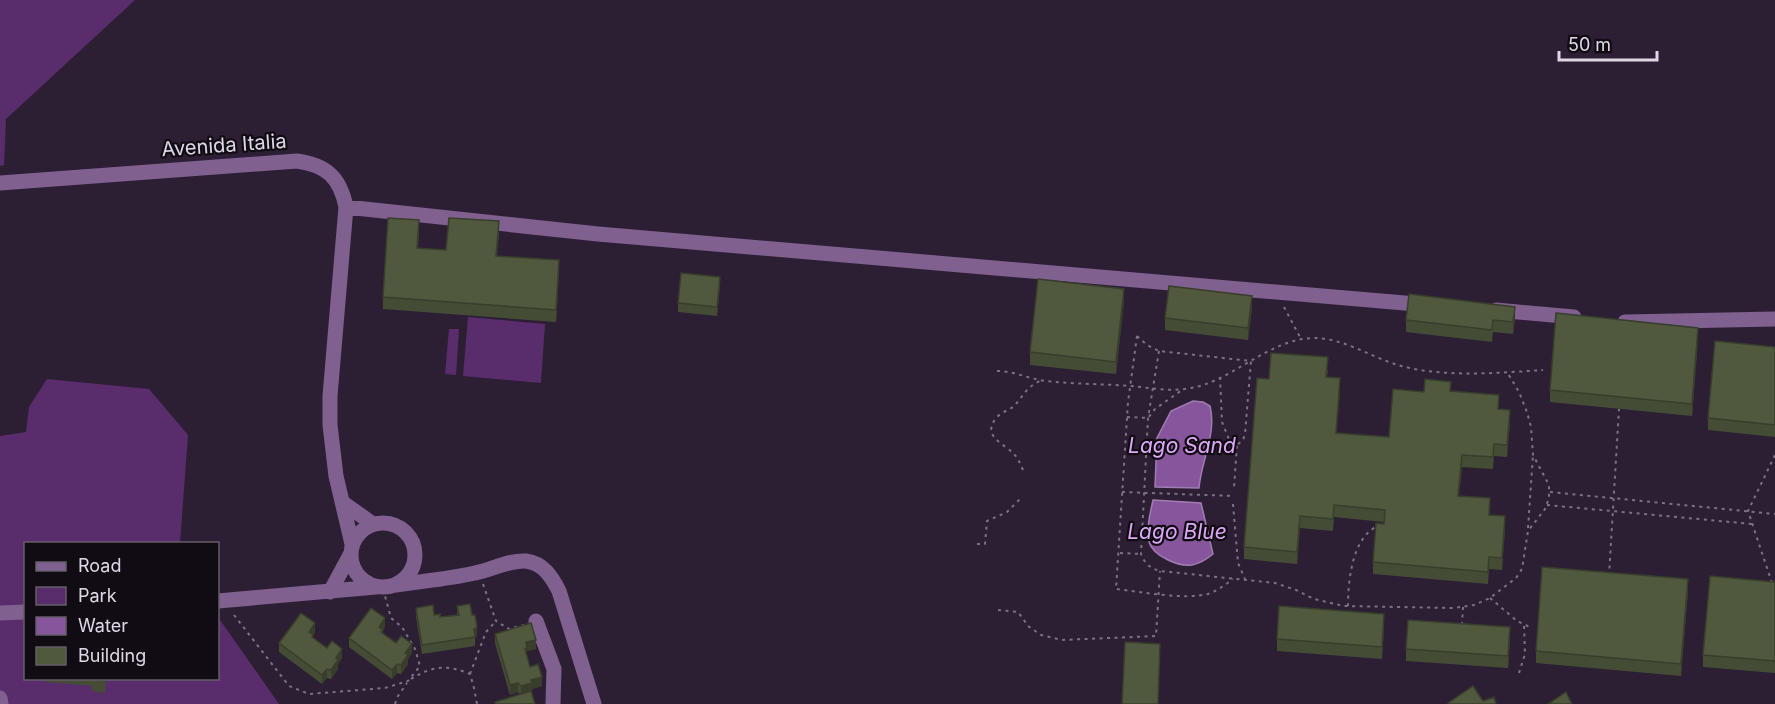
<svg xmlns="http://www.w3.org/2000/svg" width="1775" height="704" font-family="Inter,sans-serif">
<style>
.green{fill:#592d6c}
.water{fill:#86559c;stroke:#a17cb2;stroke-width:1.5}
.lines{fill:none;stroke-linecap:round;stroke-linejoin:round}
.path{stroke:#7d7183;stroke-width:2;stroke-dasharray:3 4.5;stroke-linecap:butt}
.minor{stroke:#80608f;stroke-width:15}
.wall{fill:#454c35}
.shaded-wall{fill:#383e2b}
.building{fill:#50583e;stroke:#383e2b;stroke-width:1.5}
.labels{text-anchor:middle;stroke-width:4.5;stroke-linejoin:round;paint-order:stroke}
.street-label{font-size:20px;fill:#e0d7e5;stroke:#110b14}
.water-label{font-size:21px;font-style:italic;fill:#dda9f7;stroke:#110b14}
</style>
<rect width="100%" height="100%" fill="#2c1f33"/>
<!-- green -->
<path class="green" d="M0,0H135L6,119L4,165L0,166Z
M468,317L545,324L541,383L463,376Z
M449,329H459L456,375L445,374Z
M47,379L149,389L188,435L180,543L26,544V678H218V617L279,704H0V436L26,432L29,407Z"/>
<!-- water -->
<path class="water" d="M1193,401L1203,402L1210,406C1217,434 1201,461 1199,488L1155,487L1157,438L1171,411Z
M1153,500L1201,503L1213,554C1206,560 1201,563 1192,565C1179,567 1153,556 1149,542C1145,531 1151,510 1153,500Z"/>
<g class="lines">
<!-- path -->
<path class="path" d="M1284,307L1301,339
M1137,336L1128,402L1116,589C1142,592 1183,600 1208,594C1217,591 1225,585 1233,579
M1137,336L1147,345L1159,351L1251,361L1245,434L1243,440L1237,445
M1159,351L1148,418L1141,554C1145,564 1150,568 1160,571L1275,583L1296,590L1314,599L1344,606L1454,608L1474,605L1490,598L1516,578L1522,569L1528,531L1545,509L1549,498V485L1533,455L1531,427L1527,412L1519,392L1507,372
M997,371C1014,371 1029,379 1046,381C1074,384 1103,384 1132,386C1150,388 1172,392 1191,388C1233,381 1271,337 1316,338C1345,339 1371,357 1398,365C1442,378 1497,373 1543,370
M1220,377L1222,422L1230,442L1237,445L1234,488
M1127,417L1148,418L1155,409L1182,390
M1023,470C1020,463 1018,458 1013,453C1004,444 984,437 994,421C997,414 1007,411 1013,407C1022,398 1027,386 1040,381
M1122,492L1234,496
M1550,492L1775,514
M1233,504L1238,563L1245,579
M1547,505L1752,524
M1528,528L1533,455
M977,544H985L987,521L1007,512L1020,499
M1120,553L1141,554
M1609,576L1619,409
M1772,583L1748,511L1775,455
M483,584L496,621L509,629L524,625
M1490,598L1517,621L1532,628
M1348,606C1348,581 1352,537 1378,526
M998,610L1018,612L1026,623
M234,615L289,686L309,694L385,688L408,681L420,666L415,649L402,627L391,618L385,596
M1462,625L1463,607
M1028,626L1041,635L1062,640L1156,636L1160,571
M1519,673L1525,654L1524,625
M470,674L486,632L496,621
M411,679C432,666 447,664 470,674L474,688L477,704
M395,704L398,696L407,683"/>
<!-- minor -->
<path class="minor" d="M0,183L297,161C326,165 340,177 346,207L330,396V425L336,476L352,544
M346,207L598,234L1428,305
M1496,310L1574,317
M1625,322L1775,319
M342,502L373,524
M351 555a32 32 0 1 1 64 0a32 32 0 1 1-64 0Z
M396,585C423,581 449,579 475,573C492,570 508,560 526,561C543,563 552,577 559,591L594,704
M330,592L350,555
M218,601L376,587
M0,613L26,612
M536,621L554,669L553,704
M0,698L1,704"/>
</g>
<!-- wall -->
<path class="wall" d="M419,232L418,248L446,250L499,233L497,256L559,272L556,322L383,309V297Z
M720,286L717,316L678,312V303Z
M1124,301L1116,374L1030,365V352Z
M1252,308L1248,340L1165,330V318Z
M1515,319L1513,334L1493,332L1492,342L1406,332V320Z
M1698,340L1692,416L1550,402V390Z
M1775,347V437L1708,430V418Z
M1328,370L1327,377L1340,390L1336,433L1389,437L1424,392L1451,391L1499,409L1510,422L1507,457L1494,456L1493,469L1462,467L1459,496L1490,515L1505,528L1502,570L1489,569L1488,584L1373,574V562L1384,522L1334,517L1333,531L1300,528L1297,564L1244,559V547L1269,379Z
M1775,582V673L1703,667V655Z
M1688,591L1681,676L1536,663V651Z
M457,606L472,615L477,636L475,637V646L422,654L416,617V608L440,617L457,615Z
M1384,626L1382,659L1277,651V639Z
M385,627L383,630V633L412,653L408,659V664L401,674L397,673L392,679L349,647V638Z
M315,633L313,635V639L342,658L338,664V669L331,679L327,678L322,684L279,652V643Z
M495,634L536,649L527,651V657L530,667L542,686L532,689L531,692L535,704H495V702L520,695L518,692L510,695L495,643Z
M1510,640L1508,668L1406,661V649Z
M46,678H106L105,693L92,691V686L46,682Z"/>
<!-- shaded-wall -->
<path class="shaded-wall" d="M559,260V272L556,322V310Z
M720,277V286L717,316V307Z
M1124,289V301L1116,374V362Z
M1252,296V308L1248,340V328Z
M1515,307V319L1513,334V322Z
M1698,328V340L1692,416V404Z
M1340,378V390L1336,445V433Z
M1510,410V422L1507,457V445Z
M1462,455V467L1458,508V496Z
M1300,516V528L1297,564V552Z
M1505,516V528L1502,570V558Z
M1688,579V591L1681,676V664Z
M1384,614V626L1382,659V647Z
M385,618V627L379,636V627Z
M315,623V633L309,641V632Z
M477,627V636L475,637L474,629Z
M1510,627V640L1508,668V656Z
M536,640V649L527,651V657L525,649L526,642Z
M412,644V653L408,659V664L401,674V665L405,653Z
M342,649V658L338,664V669L331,679V670L336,658Z
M397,664V673L392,679V670Z
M327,669V678L322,684V675Z
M542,677V686L532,689V692L521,695V686L531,680Z
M518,683V692L510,695V685Z"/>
<!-- building -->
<path class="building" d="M388,218L419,220L417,248L446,250L449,218L499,221L496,256L559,260L556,310L383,297Z
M681,273L720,277L717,307L678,303Z
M1038,279L1124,289L1116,362L1030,352Z
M1169,286L1252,296L1248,328L1165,318Z
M1409,294L1515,307L1513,322L1493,320L1492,330L1406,320Z
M1556,313L1698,328L1692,404L1550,390Z
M1715,341L1775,347V425L1708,418Z
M1271,353L1328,357L1326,377L1340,378L1336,433L1389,437L1393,389L1424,392L1425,379L1451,382L1450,391L1499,395L1498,409L1510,410L1507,445L1494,444L1493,457L1462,455L1458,496L1490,498L1489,515L1505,516L1502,558L1489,557L1488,572L1373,562L1376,523L1384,524L1385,510L1334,505L1333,519L1300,516L1297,552L1244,547L1257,378L1269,379Z
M1542,567L1688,579L1681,664L1536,651Z
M1710,576L1775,582V661L1703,655Z
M470,604L472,615H475L477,627L474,629L475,637L422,645L416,608L433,605L434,615L440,614V617L459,615L457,606Z
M1279,606L1384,614L1382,647L1277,639Z
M371,608L385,618L379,627L383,630L381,632L396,643L401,636L412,644L405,653L408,655L401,665L397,664L392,670L349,638Z
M301,613L315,623L309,632L313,635L312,637L327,648L332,641L342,649L336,658L338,660L331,670L327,669L322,675L279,643Z
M1408,620L1510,627L1508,656L1406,649Z
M531,623L536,640L526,642L527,648L525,649L530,667L538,664L542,677L531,680L532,683L521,686L518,683L510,685L495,634Z
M1125,642L1160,644L1158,704H1122Z
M93,678H105V681L92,679Z
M1473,686L1483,701L1494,697L1496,704H1449L1448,703Z
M531,691L535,704H496L495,702Z
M1566,692L1572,704H1548Z"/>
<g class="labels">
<!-- street labels -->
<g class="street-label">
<text transform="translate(224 145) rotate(-4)" y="7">Avenida Italia</text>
</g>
<!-- water labels -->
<g class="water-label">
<text x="1182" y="453">Lago Sand</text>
<text x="1177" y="539">Lago Blue</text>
</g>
</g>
<!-- legend -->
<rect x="24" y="542" width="195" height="138" fill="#110b14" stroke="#645d68" stroke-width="1.5"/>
<rect x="36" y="562" width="30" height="9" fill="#80608f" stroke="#645d68" stroke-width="1.5"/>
<text x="78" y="572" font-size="18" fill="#e0d7e5">Road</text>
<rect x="36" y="587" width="30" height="18" fill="#592d6c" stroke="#645d68" stroke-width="1.5"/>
<text x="78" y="602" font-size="18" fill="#e0d7e5">Park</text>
<rect x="36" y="617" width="30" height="18" fill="#86559c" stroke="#645d68" stroke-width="1.5"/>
<text x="78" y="632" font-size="18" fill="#e0d7e5">Water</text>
<rect x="36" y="647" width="30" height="18" fill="#50583e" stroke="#645d68" stroke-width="1.5"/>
<text x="78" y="662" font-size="18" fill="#e0d7e5">Building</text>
<!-- scale -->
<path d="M1559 51v9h98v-9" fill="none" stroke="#e0d7e5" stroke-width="3"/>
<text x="1568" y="51" font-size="18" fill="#e0d7e5" stroke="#110b14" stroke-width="4.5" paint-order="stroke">50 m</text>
</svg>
